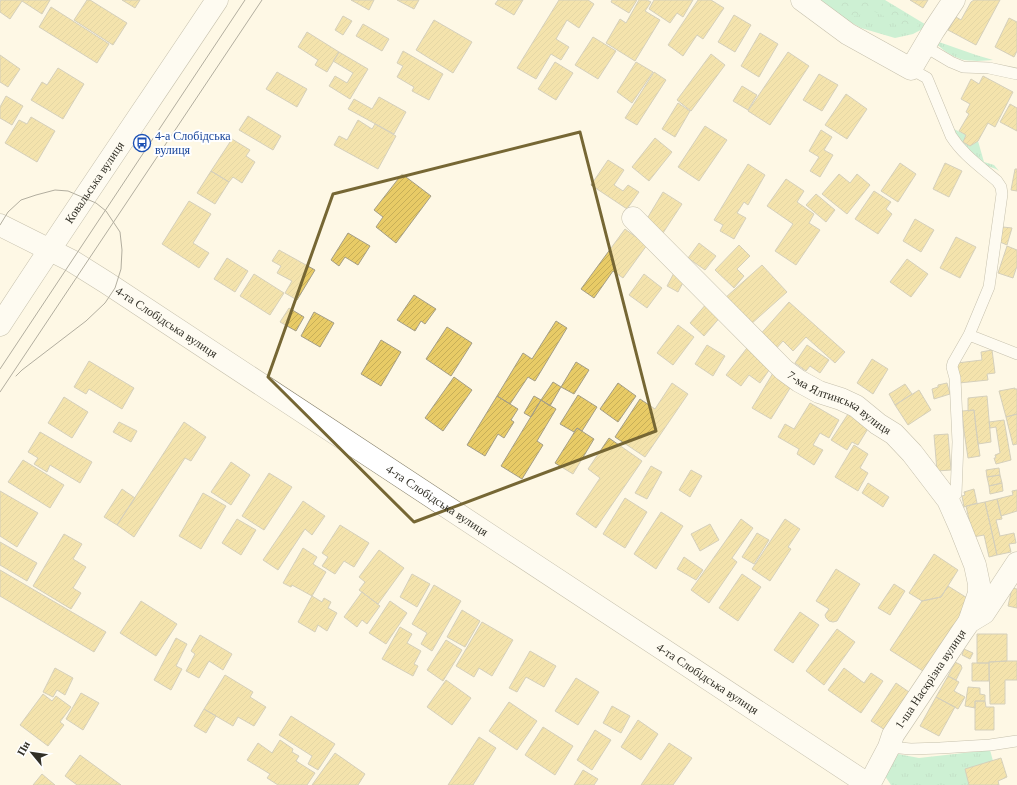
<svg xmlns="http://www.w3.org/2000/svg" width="1017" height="785" font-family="Georgia,serif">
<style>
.grass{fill:url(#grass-tufts)}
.forest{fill:url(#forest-crowns)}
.building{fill:url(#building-hatch);stroke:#a49e87}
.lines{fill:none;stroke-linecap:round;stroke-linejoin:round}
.service-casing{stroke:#847e68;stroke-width:12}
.minor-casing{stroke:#847e68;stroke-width:23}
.tertiary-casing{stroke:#847e68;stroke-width:23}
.service{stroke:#fff;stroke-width:11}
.minor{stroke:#fff;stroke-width:22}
.tertiary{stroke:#fff;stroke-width:22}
.tram{stroke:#58554a;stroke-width:1}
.marked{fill:none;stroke:#766734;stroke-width:3;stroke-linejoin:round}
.labels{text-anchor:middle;stroke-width:4;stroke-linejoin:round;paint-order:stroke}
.transit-label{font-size:12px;fill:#164399;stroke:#fff;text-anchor:start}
.street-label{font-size:12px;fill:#323027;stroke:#fff}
</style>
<defs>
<pattern id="grass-tufts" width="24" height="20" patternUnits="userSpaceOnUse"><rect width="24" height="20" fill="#92e7bd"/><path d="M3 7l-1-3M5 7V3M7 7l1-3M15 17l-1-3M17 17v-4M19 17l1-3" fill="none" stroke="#7ec6a2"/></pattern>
<pattern id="forest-crowns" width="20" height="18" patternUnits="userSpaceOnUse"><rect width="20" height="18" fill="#92e7bd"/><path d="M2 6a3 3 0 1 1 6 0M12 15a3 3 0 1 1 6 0" fill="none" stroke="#7ec6a2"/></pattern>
<pattern id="building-hatch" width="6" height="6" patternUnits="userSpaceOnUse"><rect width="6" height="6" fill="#e8cb66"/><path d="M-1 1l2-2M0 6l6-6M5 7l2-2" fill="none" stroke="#c7af58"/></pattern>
</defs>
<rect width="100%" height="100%" fill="#fef8e5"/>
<!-- grass -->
<path class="grass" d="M818,0H885L928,26L913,34L895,38L861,28L838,15Z
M934,42H939L976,55L993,60C984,61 966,62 958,58C949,55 941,48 934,42Z
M954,129L966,135L963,142L970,146L978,141L984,162L994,165L999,171L996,169L982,164L952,133Z
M990,750L993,761L965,769L969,785H891L885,776L898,754L919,758Z"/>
<!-- forest -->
<path class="forest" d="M825,0H876L913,20L918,24V26C906,40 890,17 878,13C870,9 862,15 854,16C844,17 830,8 825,0Z"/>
<!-- building -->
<path class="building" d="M1,0H50L42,14L22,1L10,19L0,12V2Z
M87,0H90L127,23L113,45L74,20Z
M122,0H140L135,8Z
M351,0H374L369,10Z
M397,0H419L414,9Z
M498,0H523L514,15L495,4Z
M559,0H588L594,4L579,28L567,20L556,39L569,47L561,60L551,54L536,79L517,68Z
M612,0H637L629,13L611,2Z
M639,0H647L651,2L645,11L660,20L635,61L606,43L620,19L626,23Z
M654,0H693L683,17L677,13L670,23L649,9Z
M698,0H711L724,8L703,39L697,35L683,56L668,45Z
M910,0H928L923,8Z
M974,0H1000L976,45L948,30L956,17L961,20L971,2Z
M51,7L109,44L97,63L39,27Z
M734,15L751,25L735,52L718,42Z
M343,16L352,21L343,35L335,30Z
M1009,18L1017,22V51L1014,57L995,47Z
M434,20L472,42L453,73L416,50Z
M363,24L389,39L382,51L356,36Z
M307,32L339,52L327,72L315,65L318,60L298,47Z
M760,33L778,44L759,77L741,66Z
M593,37L616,51L598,79L575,65Z
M403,51L443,74L429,100L412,91L414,87L397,77L403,66L397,63Z
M339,52L368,69L350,99L329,86L335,76L347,83L353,73L333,61Z
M788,52L809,66L770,125L748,111Z
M711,54L725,65L691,111L677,100Z
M0,55L20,69L8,87L0,82Z
M555,62L573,73L556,100L538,89Z
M636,62L653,72L632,103L617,92Z
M58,68L84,84L63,119L31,100L42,82L47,85Z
M277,72L307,89L297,107L266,89Z
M654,72L666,80L637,125L625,118Z
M819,74L838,85L822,111L803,100Z
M983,76L1013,92L995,127L988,123L978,141L970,146L963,142L966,135L959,131L969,114L966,112L970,104L961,99L971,79L979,84Z
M742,86L757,95L748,110L733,101Z
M846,94L867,109L847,139L825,125Z
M6,96L23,106L12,125L0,118V107Z
M379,97L406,112L394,134L348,109L354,99L372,109Z
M678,103L690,111L675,137L662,129Z
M1010,104L1017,108V131L1000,122Z
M248,116L281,136L273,150L239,130Z
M31,117L55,131L37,162L5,143L19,120L27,124Z
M358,120L372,129L375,124L396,136L378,169L334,145L339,136L347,140Z
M705,126L727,140L699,181L678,167Z
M821,130L832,137L824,150L833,155L820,177L810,171L819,157L809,151Z
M655,138L672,152L649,181L632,167Z
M232,139L250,150L246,156L255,162L242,183L233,177L229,182L211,171Z
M608,160L624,170L614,185L623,191L628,185L639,192L627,209L591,185Z
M900,163L916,174L898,202L881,191Z
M945,163L962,171L949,197L933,189Z
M748,164L765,175L748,205L744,202L737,213L746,218L734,239L720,231L723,225L714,220Z
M1015,169H1017V191L1011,190Z
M211,171L229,182L215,204L197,193Z
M402,174L431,196L396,243L376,227L383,217L374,210Z
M839,174L850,183L857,174L870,185L847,214L822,194Z
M786,179L804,191L797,202L814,214L809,223L820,230L796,265L775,251L793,224L767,206Z
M874,191L891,202L886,209L892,214L878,234L855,219Z
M663,192L682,204L663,233L645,222Z
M816,194L835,210L826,222L806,205Z
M189,201L211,214L193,243L209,253L199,268L162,244Z
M915,219L934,230L921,252L903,241Z
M1003,227L1012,228L1007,245L1000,242Z
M625,229L647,245L623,278L613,271L594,298L581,289Z
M348,233L370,246L358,265L345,257L339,266L331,260Z
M956,237L976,247L960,278L940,268Z
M699,243L716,256L705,270L688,258Z
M739,245L750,256L737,269L744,276L734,288L715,270Z
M1007,246L1017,250V266L1013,278L998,273Z
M279,250L315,270L297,300L285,293L292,281L277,273L281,266L272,261Z
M227,258L248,271L235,292L214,279Z
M907,259L928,274L911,297L890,282Z
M762,265L787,292L750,325L725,298Z
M675,271L686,277L678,292L667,286Z
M254,274L284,293L270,315L240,296Z
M644,274L662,288L647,308L629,295Z
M414,295L436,309L425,324L421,321L415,331L397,320Z
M789,302L845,352L835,363L806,337L793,351L783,341L774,351L758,337Z
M707,303L722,315L704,336L690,323Z
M289,308L304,317L296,331L280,322Z
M314,312L334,323L320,347L301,336Z
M556,321L567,328L535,381L528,377L510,404L497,396L523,353L532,359Z
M678,325L694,337L673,365L657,353Z
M447,327L472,343L451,376L426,359Z
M381,340L401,352L381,386L361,374Z
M707,345L725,356L713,376L695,364Z
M807,345L829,360L820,373L810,366L806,371L795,363Z
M747,348L772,366L760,383L749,375L741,386L726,375Z
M992,350L995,373L987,374L988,380L959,383L957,363L982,360L981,352Z
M872,359L888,369L873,394L857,383Z
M89,361L134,388L122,409L89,389L86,394L74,387Z
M576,362L589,370L574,394L561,387Z
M773,373L792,385L771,419L752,408Z
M454,377L472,390L443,431L425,418Z
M553,382L561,387L550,406L541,400Z
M618,383L636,396L618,422L600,409Z
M672,383L688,394L645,457L615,437L640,399L655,409Z
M947,383L950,394L934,399L932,389L938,387V385Z
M905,384L912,394L895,405L889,394Z
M1015,388V389H1017V414L1006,417L999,391Z
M919,390L931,410L908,425L895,405Z
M578,395L597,407L582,431L577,428L574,432L560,424Z
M497,396L518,409L511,420L514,422L504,438L498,434L485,456L467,445Z
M534,396L541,400L531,417L524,413Z
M987,396L991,442L978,444L974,410L968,411V398Z
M64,397L88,412L72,438L48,423Z
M541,400L556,409L537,441L543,445L522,479L501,466Z
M810,403L839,420L829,438L820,433L813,445L823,450L814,465L797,454L799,449L778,437L785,424L794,429Z
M974,410L976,429L980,456L968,458L964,431L962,411Z
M848,414L869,427L858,445L852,442L847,450L831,440Z
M1017,414V444L1013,445L1006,417Z
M1004,420L1011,460L996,464L994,458H996L995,455L1000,453L996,427L990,428L989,422Z
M119,422L137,431L131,442L113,432Z
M184,422L206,437L191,461L185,458L134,537L117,525Z
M577,428L594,439L573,474L555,463Z
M40,432L92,462L80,483L50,465L47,472L34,464L38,458L28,452Z
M948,434L951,470L937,471L934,435Z
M609,438L642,461L596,528L576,514L600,478L588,469Z
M854,445L868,454L860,468L868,473L858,491L835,477Z
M23,460L64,485L50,508L8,482Z
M231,462L250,475L231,505L211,492Z
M651,466L662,472L647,499L635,493Z
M999,468L1000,475L987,477L986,470Z
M691,470L702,476L690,497L679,490Z
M269,473L292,487L264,530L242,516Z
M1000,475L1002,483L989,486L987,477Z
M868,483L889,497L883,507L862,493Z
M1002,483L1003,491L990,494L989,486Z
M122,489L135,498L117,525L104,517Z
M974,489L977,503L964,507L962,496L965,495L964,492Z
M1017,490V511L1001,516L997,499L1013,495L1012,491Z
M0,491L38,513L17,547L0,536Z
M203,493L226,506L201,549L179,536Z
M625,498L647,512L625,548L603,534Z
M997,499L1002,519L996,520L1000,536L1014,533L1016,543L1009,544L1011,552L997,555L985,502Z
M303,501L325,516L312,535L305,529L278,570L263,560Z
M985,502L997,555L989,557L984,535L973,537L966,506Z
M661,512L683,526L656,569L634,554Z
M237,519L256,530L241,555L222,543Z
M741,519L753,528L732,558L737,562L709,603L691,590Z
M785,519L800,529L788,547L791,549L770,581L752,569Z
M710,524L719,540L700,551L691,534Z
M340,525L369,543L354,567L344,561L335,574L322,566L328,557L322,553Z
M757,533L769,540L754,564L742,557Z
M64,534L82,544L73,559L86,567L73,588L81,593L71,609L33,586Z
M0,542L37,563L27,581L0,565Z
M303,548L317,557L313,564L326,572L312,596L292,585L291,587L283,583Z
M379,550L404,568L378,604L359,590L365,582L359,577Z
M934,554L958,570L941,597L922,601L909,593Z
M684,557L703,570L696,580L677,569Z
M836,569L860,584L837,621L833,622L829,621L826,618L825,615L829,609L816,601Z
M0,570L106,632L94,652L0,596Z
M412,574L430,584L417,607L400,597Z
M742,574L761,587L738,621L719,608Z
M894,584L905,591L890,615L878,608Z
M434,585L461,601L432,651L421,644L427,633L412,624Z
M948,586L972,601L926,673L890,650L922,601L941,597Z
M1012,588L1017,589V608L1008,606Z
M362,592L380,606L367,624L362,620L357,627L344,617Z
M312,596L322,602L324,598L331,602L328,608L337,613L327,631L318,625L315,632L298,622Z
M141,601L177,624L156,656L120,633Z
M390,601L407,613L386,644L369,633Z
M462,610L480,621L465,647L447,637Z
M800,612L819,625L793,663L774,650Z
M482,622L513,640L492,676L479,668L474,677L456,666Z
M400,627L412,634L407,643L421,651L414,664L418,666L413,676L382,659Z
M837,629L855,642L824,685L806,671Z
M977,634H1007V661L989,662V663H977Z
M200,635L232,654L223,670L209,661L199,678L186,671L195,654L191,651Z
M176,638L187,644L176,666L182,669L171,690L154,680Z
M446,640L462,650L443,681L427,670Z
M964,649L973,653L970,659L962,655Z
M530,651L556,666L544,687L526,677L517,692L509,688Z
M1007,661H1017V680H1005V704H990L989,662Z
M955,662L961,665L962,668L956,680L948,676Z
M972,663H989V681H972Z
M55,668L73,678L65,695L57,690L53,697L43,692Z
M844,668L864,683L871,673L883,681L861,713L828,690Z
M225,675L253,692L250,697L266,707L254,726L238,717L233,726L204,709Z
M948,676L959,682L954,691L965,697L958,709L936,697Z
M576,678L599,692L578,725L555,711Z
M446,680L471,698L452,725L427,707Z
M896,683L909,692L885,730L871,721Z
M968,687L980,688V694L985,695V701H975V708L965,706Z
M81,693L99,703L83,730L66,719Z
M43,694L52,701L56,696L71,707L60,722L64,725L48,746L20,725Z
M936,697L955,707L939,736L920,726Z
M975,701H985L986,707H994V730H975Z
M509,702L537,721L517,750L489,731Z
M612,706L630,716L621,733L603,723Z
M204,709L216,716L206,733L194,726Z
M291,716L335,744L318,770L308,764L312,756L279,735Z
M638,720L658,734L641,760L621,747Z
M543,727L573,746L555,775L525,755Z
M595,730L611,740L592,770L577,760Z
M479,737L496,748L473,785H448Z
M280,740L293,749L292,752L299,756L296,761L315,773L307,785H278L267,778L270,774L247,760L258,743L272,753Z
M669,743L692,758L673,785H641Z
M335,753L365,774L358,785H312Z
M80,755L121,785H77L65,776Z
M1001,758L1007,777L998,781L999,785H969L965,769Z
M583,770L598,779L594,785H574Z
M42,774L55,785H33Z"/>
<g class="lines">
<!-- service casing -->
<g class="service-casing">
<path id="service" d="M924,46L951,62L963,67L989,68L1017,74
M911,69L927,78L951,136C963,155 981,167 997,181L1001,187L1002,194L989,287L969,335L953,363L952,367L955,378L958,442L956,494L948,500
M969,335L1017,354
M889,747L911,749L940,748L990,745L1017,741"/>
</g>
<!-- minor casing -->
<g class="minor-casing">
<g id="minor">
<path d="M802,0L848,34L911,69L934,30L954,0"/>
<path id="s1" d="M633,218L784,370L799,381L819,392L841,399L856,406L878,424L894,434L912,453L948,500L960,527L975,565L979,584V593L969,622"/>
<path id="s2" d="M0,225L72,261L107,283L869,785"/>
<path id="s3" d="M869,785L889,747L893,735L962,632L969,622L984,613L1017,563"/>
</g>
</g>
<!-- tertiary casing -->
<g class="tertiary-casing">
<g id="tertiary">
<path id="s4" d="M0,325C71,216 145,108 217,0"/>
</g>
</g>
<!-- service -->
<use href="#service" class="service"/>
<!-- minor -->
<use href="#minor" class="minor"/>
<!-- tertiary -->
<use href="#tertiary" class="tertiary"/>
<!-- tram -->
<path class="tram" d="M0,225L8,212L21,200L36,195L55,190L68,191L96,203L106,211L120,232L122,250L121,269L115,288L105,303L86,321L22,370L16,376
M0,369L245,0
M0,392L262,0"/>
</g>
<!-- marked area -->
<path d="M0 0H1017V785H0ZM580,132L656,431L414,522L268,377L333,194Z" fill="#fef8e5" fill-opacity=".55" fill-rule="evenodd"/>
<path class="marked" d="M580,132L656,431L414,522L268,377L333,194Z"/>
<!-- icons -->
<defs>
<g id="bus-ring" transform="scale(0.9)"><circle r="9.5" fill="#fff" stroke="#1a4fb4" stroke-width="1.5"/><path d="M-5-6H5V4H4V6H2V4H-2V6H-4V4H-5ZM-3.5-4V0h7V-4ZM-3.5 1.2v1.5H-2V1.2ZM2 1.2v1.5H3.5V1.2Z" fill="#1a4fb4"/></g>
</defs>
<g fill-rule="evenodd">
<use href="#bus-ring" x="142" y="143"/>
</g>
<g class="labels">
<!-- transit labels -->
<g class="transit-label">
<text x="155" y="140">4-а Слобідська<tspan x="155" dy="14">вулиця</tspan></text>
</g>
<!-- street labels -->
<g class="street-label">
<text dy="4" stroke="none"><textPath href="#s4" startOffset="171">Ковальська вулиця</textPath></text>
<text dy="4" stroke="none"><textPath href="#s2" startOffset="193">4-та Слобідська вулиця</textPath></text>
<text dy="4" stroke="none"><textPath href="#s1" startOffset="279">7-ма Ялтинська вулиця</textPath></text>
<text dy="4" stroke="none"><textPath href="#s2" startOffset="517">4-та Слобідська вулиця</textPath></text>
<text dy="4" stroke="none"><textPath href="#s2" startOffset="841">4-та Слобідська вулиця</textPath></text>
<text dy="4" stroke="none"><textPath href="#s3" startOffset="123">1-ша Наскрізна вулиця</textPath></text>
</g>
</g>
<!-- north arrow -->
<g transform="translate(32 753) rotate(299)" stroke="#ffffff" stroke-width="3" paint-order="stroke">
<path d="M0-3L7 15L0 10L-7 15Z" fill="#323027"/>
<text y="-6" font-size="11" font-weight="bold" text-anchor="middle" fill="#323027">Пн</text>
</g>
</svg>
